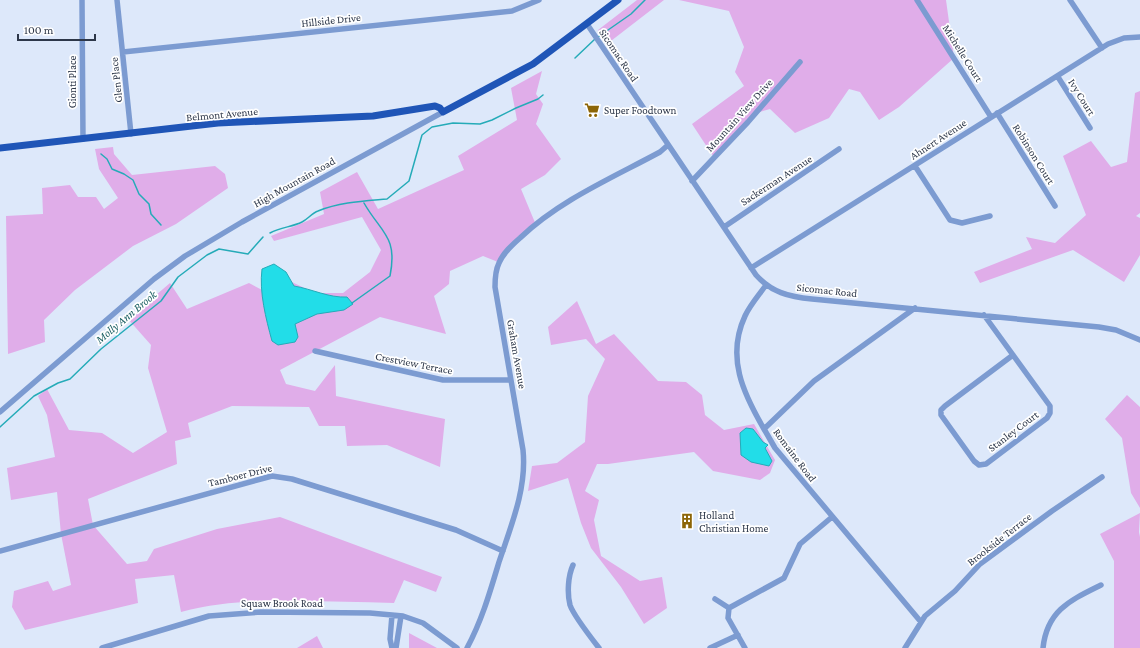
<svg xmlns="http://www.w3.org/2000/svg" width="1140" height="648" font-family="'Crimson Pro',serif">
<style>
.green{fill:#e0ade9}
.water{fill:#22dde8;stroke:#25abb8}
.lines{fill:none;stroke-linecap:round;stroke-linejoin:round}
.stream{stroke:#25abb8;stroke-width:1.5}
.minor{stroke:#7c9bd1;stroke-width:5.5}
.major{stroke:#1f55b7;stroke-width:7}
.labels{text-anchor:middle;stroke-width:3.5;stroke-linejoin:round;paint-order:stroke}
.street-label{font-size:11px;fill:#2d3749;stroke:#fff}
.poi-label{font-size:11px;fill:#2d3749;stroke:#fff;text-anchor:start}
.water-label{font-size:12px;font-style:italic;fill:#195e62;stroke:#fff}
</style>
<rect width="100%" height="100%" fill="#dde8fa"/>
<!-- green -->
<path class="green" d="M637,0H664L607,44L598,30Z
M679,0H946L954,58L899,107L879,120L860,92L849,89L829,118L795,133L770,109L756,113L713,156L692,124L744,86L735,72L744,47L729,11Z
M542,71L536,94L543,104L536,124L561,159L545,175L521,189L536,225L498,262L483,256L450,271L449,284L434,296L446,334L380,317L280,370L286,384L315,391L335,365L336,396L445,419L440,467L387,445L347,446L345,426H319L309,407L232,406L188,423L191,437L175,441L177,464L88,499L93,525L127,564L147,561L154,549L217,529L280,517L442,577L436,592L404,580L394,603C361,602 329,601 296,601C255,601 221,601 181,612L174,575L135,579L138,603L25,630L12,607L14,591L48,581L53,591L71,585L61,534L57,492L11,500L7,468L55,457L47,415L38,396L47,389L69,430L102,433L133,453L167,432L148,368L151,345L128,319L170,283L187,309L249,283L264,291L275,274L315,293H343L370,272L381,250L362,217L274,241L271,236L324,214L320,192L357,172L378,209L464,170L458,156L517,120L511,88Z
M1140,91V213L1136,216L1140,218V255L1124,282L1073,250L980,283L974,272L1032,249L1026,237L1055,243L1086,215L1063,156L1091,141L1111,167L1127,162L1135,93Z
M113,147L114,154L132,175L215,166L225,174L228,188L176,224L133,246L75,290L44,320L45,342L8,354L6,216L43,214L42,188L70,185L78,197H96L104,209L118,198L99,169L95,149Z
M577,301L596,344L614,334L658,381L686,382L702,395L705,415L724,430L754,424L775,460L770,473L760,480L713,471L694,452L608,464H597L585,491L599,500L594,520L601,556L640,581L662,577L667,608L644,624L621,587L591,548L581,523L568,478L528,491L532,466L557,463L585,442L588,396L605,359L586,339L551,345L548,327Z
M1127,395L1140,407V508L1131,493L1122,438L1105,419Z
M1140,513L1139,532L1140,537V648H1114V561L1100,534Z
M409,633L437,648H409Z
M317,636L323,648H297Z"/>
<!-- water -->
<path class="water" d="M274,264L286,272L294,286C312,289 329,298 347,297L353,304L344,310L317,314L295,324L298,337L295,342L278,345L272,341C266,319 259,292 262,269Z
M746,428L753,429L763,442L768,445L765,448L772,461L769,466L751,462L741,455L740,433Z"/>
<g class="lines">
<!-- stream -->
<path class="stream" d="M598,37L631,14L645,0
M575,58L595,39
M101,154L107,159L112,169L124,174L133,180L139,194L149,204L151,214L161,225
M270,233C281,227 292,227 302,222C308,219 312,213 318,211C340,202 365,201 387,199L409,181L422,135L432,127L453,123L480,124L492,120L516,108L538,99L543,95
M352,303L390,276C398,236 381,233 364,203
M0,427L34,396L58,383L70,379L101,349L161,301L178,277L207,255L219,249L248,254L263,237"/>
<!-- minor -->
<path class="minor" d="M82,0L83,139
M117,0L131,134
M917,0L991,117
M1070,0L1102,48
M587,24L756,275C771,292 789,297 812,299L1099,327L1116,330L1140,340
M123,52L512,11L539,0
M1058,77L1090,128
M997,113L1055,206
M915,166L950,220L962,223L990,216
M692,181L748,122L800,62
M724,227L839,149
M751,268L1108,44L1124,38L1140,37
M915,308L814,381L764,429L775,448L921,622
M984,315L1050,406V413L1047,418L986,464L979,465L974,461L941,415V410L945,406L1013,355
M315,351L443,380H511
M0,412L154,279L185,256L242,222L443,112
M764,429C743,393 726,357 745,316C750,305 759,295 766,285
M0,551L272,476L292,479L456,530L503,551
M573,565C568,576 567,593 570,605C573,614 592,639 599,648
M715,599L729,608L728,618L745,648
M729,608L784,578L800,544L832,517
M392,615L390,639L392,648
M102,648L209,616L261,612L370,613L403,616L423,623L457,648
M396,648L401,616
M467,648C482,620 490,592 499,562C511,526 527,488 523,450L495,287C495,279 495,271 499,263C503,253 512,245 520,238C560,200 612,178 660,152L668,145
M710,648L738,635
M905,648L925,616L955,591L980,564L1052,511L1102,477
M1043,648C1047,610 1071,600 1101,585"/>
<!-- major -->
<path class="major" d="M0,148L218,123L373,116L435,106L440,108L443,112L533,64L618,0"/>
</g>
<!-- icons -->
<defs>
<g id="supermarket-bare" transform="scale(1.2)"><path d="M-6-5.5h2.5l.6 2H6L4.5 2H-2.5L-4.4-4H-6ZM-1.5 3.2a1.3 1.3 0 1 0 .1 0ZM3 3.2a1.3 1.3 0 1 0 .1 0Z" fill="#8c6507" stroke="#fff" stroke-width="2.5" paint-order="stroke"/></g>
<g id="building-bare" transform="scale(1.2)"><path d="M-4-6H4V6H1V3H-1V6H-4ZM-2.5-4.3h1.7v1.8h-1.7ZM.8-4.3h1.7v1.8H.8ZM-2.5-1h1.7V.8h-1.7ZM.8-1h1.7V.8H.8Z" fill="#8c6507" stroke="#fff" stroke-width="2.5" paint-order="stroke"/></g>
</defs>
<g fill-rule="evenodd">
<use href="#supermarket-bare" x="592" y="110"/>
<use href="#building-bare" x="687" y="521"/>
</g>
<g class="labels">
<!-- street labels -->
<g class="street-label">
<text transform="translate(331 20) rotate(-6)" y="4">Hillside Drive</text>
<text transform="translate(963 53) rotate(58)" y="4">Michelle Court</text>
<text transform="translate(619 55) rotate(56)" y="4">Sicomac Road</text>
<text transform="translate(116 80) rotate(-96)" y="4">Glen Place</text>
<text transform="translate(72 82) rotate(-90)" y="4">Gionti Place</text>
<text transform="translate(1082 97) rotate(58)" y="4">Ivy Court</text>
<text transform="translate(222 114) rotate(-5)" y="4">Belmont Avenue</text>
<text transform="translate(739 115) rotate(-48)" y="4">Mountain View Drive</text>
<text transform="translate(938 139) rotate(-33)" y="4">Ahnert Avenue</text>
<text transform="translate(1034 154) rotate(58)" y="4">Robinson Court</text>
<text transform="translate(776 180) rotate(-33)" y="4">Sackerman Avenue</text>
<text transform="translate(294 182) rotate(-29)" y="4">High Mountain Road</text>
<text transform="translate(827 290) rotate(6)" y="4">Sicomac Road</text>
<text transform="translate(517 354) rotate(80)" y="4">Graham Avenue</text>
<text transform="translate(414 363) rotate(11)" y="4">Crestview Terrace</text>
<text transform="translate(1013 431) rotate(-37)" y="4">Stanley Court</text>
<text transform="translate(795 455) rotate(53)" y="4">Romaine Road</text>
<text transform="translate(240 475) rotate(-14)" y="4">Tamboer Drive</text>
<text transform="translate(999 539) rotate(-38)" y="4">Brookside Terrace</text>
<text x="282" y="607">Squaw Brook Road</text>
</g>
<!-- poi labels -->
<g class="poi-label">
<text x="604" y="114">Super Foodtown</text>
<text x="699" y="519">Holland<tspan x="699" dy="13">Christian Home</tspan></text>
</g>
<!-- water labels -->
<g class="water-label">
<text transform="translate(126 317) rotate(-40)" y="4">Molly Ann Brook</text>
</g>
</g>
<!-- scale -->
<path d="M18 34v6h77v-6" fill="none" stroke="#2d3749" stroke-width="2"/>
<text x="24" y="34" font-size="12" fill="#2d3749" stroke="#ffffff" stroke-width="3" paint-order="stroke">100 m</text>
</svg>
